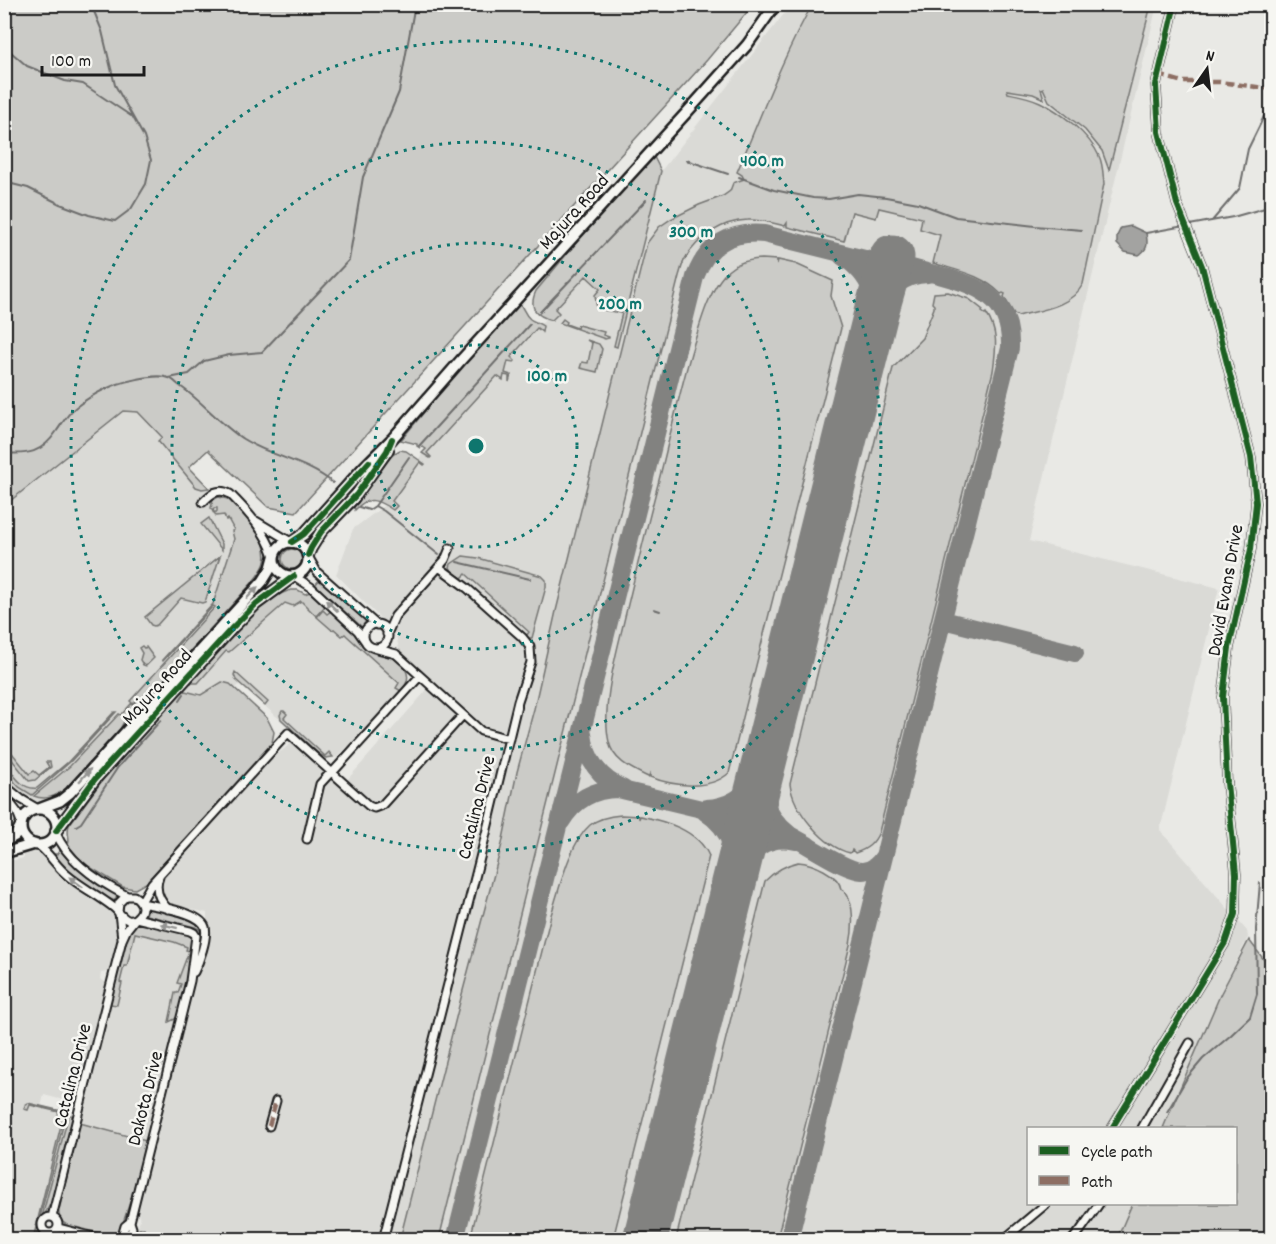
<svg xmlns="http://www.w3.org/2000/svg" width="1276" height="1244" font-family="Dekko,sans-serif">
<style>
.built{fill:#dadad6}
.green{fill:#cbcbc7;stroke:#747472;stroke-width:1.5}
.water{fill:#a3a3a1;stroke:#6d6d6c;stroke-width:1.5}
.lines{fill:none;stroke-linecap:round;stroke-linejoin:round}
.stream{stroke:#6d6d6c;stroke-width:2}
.taxiway{stroke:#828280;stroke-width:18}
.runway{stroke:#828280;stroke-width:45}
.street-casing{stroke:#1c1c1c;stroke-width:11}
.secondary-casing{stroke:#1c1c1c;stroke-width:14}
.street{stroke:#f6f6f2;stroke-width:7}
.secondary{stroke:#f6f6f2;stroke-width:9}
.quiet{stroke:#8d6e63;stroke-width:4.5;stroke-dasharray:9 4.5;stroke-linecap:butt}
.cycleway-casing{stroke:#f6f6f2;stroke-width:10}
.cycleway{stroke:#1b5e20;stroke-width:6}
.oneway{fill:#949492}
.ring{fill:none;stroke:#0f766e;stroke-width:3;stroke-dasharray:3 6}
.labels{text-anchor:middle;stroke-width:5;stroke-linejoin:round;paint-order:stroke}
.street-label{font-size:20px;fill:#1c1c1c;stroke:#f6f6f2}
.centre{fill:#0f766e;stroke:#f6f6f2;stroke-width:3}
.ring-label{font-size:18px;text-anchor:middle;font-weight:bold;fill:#0f766e;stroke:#f6f6f2;stroke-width:5;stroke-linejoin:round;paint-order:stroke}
</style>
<rect width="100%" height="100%" fill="#e9e9e5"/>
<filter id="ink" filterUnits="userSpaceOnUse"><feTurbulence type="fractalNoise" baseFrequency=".0167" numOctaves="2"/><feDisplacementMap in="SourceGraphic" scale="12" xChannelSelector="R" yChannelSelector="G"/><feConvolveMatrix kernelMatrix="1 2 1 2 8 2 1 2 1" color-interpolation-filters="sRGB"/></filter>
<g filter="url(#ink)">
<!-- built -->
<path class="built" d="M791,5H1157L1029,541L1219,588L1160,830L1247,931L1248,937L1221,993L1164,1128H1028V1204H1132L1117,1239L135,1240V1232L137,1230L140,1219L138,1213L140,1201L196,975L200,967L209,928L207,919V913L174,905L165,899L161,890L162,878L265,764L298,738L347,780L434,682L399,650L396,634L336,574L337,572L353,529L385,505L423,453L585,275L600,289L629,297L661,171Z
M123,411L138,412L209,488L218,497L229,500L263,537L269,552L268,561L261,576L253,586L251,584L151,694L141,701L135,707L127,716L120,729L68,785L70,787L64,793L53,799L38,802L21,794L5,778L4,505Z
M291,590H298L305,594L310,592L357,635L366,648L372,651L384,652L391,654L407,671L408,681L404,688L349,748L348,746L336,758L334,756L326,758L320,755L240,684L235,689L227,683L222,682L201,695L189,692L179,694L248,619L270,601L286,591Z
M29,852L39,853L43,855L61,875L75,887L113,911L116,915L119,936L111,968L107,972L101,973L100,979L105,982L106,987L78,1099L75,1102H71L44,1095L41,1106L70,1114L73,1119L51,1204L41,1221V1239L5,1240V862L24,858L22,853Z
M138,922L192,937L189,967L146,1141L80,1123L128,933Z"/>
<!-- green -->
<path class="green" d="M5,4H753V5L707,60L296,512L268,507L208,450L189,467L209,488L202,489L196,487L158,441L162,437L138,412L123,411L5,505Z
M812,5H1151L1109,170L1102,151L1085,130L1049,101L1043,88L1041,89L1044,99L1033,94L1007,90L1008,93C1018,95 1030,97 1040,102C1061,112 1089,134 1099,156C1103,164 1103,174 1104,184L1083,284C1071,307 1041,310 1018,316L1014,314L1004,297L1005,294L1003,293L1001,294C981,274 958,271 933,263L940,235L920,229L922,218L879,208L876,218L852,212L844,241L787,227V223L785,226C773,223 760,219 748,220C722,221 698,237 685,259C682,264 681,270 679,276L439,1239H400L461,998L502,844L517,772L534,709L556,611L647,243L659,227L671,219L699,205L723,196L730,191L733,183L744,179L742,175L737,172C761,116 782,58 812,5Z
M653,155L661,171L617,347L614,346L622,313L597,309L595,295L600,289L586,276L555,309L559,313L552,320C536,316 528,308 536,291L587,230Z
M762,259L777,260V264L778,260L796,264L833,281L831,296L841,328L729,773C709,791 673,786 650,777V774L648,777C632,769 613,761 609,742C601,707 616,655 624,621C635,575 646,529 658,484C670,437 680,389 694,343C701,322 707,298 720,280C731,264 744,260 762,259Z
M948,292L969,299L983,310L982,312L985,314L986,313C999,333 996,348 993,371L879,832C874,844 867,849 855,853L852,850L850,853C824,847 793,810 790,784L893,368L922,338L934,308V305L932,303L934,293Z
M519,303C524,308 524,314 530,319C534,322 539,323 543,326L542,332L537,328L511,357L515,361L514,362L508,361L505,373L511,375L509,382V376L504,375L503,380L497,376L427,453L431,457L430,458L422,453L426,449L423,447L420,448L417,446V444L401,440L425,411L423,409Z
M563,319L567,322L566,324L577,328L578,325L604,332L603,335L609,337V338L605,339L560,323Z
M587,340L599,344L602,349L597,372L580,368L582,362L588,363L592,343Z
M400,450L406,451L425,464L424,465L420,462L392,501L397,506L393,510C378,500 368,495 355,510L354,507C366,492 383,458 400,450Z
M218,497L228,499L231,501L249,520L265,541L263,542C270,562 263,569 251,584L151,694L140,702L137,700L133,704L130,701L215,607L213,606L163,661L162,660L213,604L234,539L232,531L234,530L228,519L226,520L224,515L216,516L214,512H217V508H214L213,512L211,508L213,500Z
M209,518L222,544V550L201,524Z
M282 559a10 10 0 1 1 20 0a10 10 0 1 1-20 0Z
M220,556L205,602L202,603L181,598L157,625L154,626L151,625L145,617Z
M463,556L478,558L542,576L546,580V587L532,638H529L526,636L529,632L466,574L462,578L453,573L450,567L451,564Z
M320,579L366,621L362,627L315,585Z
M291,590H298L305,594L310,592L325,606L316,616L301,601L293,606L285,603L229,652L226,651L198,683H189C212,657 259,598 291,590Z
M323,610L327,614L331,611C340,619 351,627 359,636C362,640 362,645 366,648C372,653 378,651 384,652C391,654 395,658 400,663C410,672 410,681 401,691L396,688L399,683L347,636L345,634L342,636L334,629L332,630L317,617Z
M142,646L144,648L146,647L154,658L146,666L143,665L140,660L142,653L139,648Z
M235,672L268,702L265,706L236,680L234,675Z
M222,682L230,684L267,718L274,732L272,743L146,883L135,889L123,887L88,866L78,857L68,845C71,839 66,834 69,825L104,778L180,693L185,691L201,695Z
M131,704L135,707L127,716L120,729L66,788C56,796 46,801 34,796L70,766L119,714L121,715Z
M282,711H284L287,714L284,718L325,756L329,752L333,757L326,758L319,754L281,719L280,715Z
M114,712H116L71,761L32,795L19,787L5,771V763C13,773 21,790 37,788L68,762Z
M4,743L29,774L34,771L39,775L49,767L46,762H50L51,767L35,780L29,781L5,751Z
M621,815L639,816V819L640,816C665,821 698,830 709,856L613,1239H470L551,915C559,890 570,842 590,825C599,818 609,816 621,815Z
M60,850C77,871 95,881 117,895L115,901C91,892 70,874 54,854H57Z
M798,862C812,863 839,874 841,889C856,897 853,930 850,945L777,1239H676L765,881C775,871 784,865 798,862Z
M148,907C166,912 194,913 202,932H201L199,929L195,927L146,915Z
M139,922L187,933L193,939L189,967L178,1015L175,1019L169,1022L175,993H178L181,984L177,983L189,951L186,950L187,947L174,942L135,933L127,966H124L120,982L122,983L117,1005L110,1004L128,933L133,925Z
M1249,940L1271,969V1239H1117L1132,1204H1236V1128H1163L1221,993Z
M28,1103L66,1112V1114L38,1225L36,1239H38H33L62,1121L57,1119L59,1112L30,1105L28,1110L24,1109L25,1105Z
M69,1113L72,1116L73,1121L53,1199L41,1221Z
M80,1123L146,1141L132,1196L120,1232L116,1236H112L67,1225C61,1222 58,1217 59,1210Z
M141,1228H144L143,1234L164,1239L135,1240V1232Z
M63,1233L92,1240H52L57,1234Z"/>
<!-- water -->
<path class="water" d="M1131,226L1146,233C1148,244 1148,249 1139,255L1125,252L1117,244V236L1121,228Z"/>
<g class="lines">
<!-- stream -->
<path class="stream" d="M4,46L27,66L65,81L83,84L131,116
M686,160L728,174
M739,177L774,190L813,198L829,199L858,194L886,197L918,203L956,217L1035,226L1082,230
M4,182L28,188L60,204L89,215L115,221L131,209L146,184L151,160L144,137L115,85L102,31L91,4
M1212,221L1240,188L1248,149L1272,100
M1146,233L1233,217L1272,206
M540,312L646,200
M169,378L189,374L204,361L229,355L262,352L349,260L363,177L399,92L415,4
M419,446L530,324
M4,453C28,455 42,453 56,432C62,424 67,414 76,407C93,394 112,384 133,380C143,378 159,374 169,378C173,379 177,384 180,386C203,402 220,424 243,439C272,457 306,461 333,483
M375,506L409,457
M359,507L369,510L375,506L384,511L439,555
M457,562L530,579
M654,609L660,611
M180,700L184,694
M76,826L81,823L118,767L161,720
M1167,1112L1187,1078L1203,1059L1231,1035L1250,1017L1257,994L1256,929L1260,883"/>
<!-- taxiway -->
<path class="taxiway" d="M842,256C874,278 877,297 871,334
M876,313C886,290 901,275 928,274
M943,620L1075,653
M583,733C585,759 600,779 624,789
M767,755C758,789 761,812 790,835C804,843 847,871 862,871C872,871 879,864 884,856
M706,808C759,806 767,755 777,714
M705,812C732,829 740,859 733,889
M561,822C574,800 593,789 618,789L764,824L790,835L808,845
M736,876C749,851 766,834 796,841
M455,1240L695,277C707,245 730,231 764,234L889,265
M789,1240L1010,348C1012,297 977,285 935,274C920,270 905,266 890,263"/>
<!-- runway -->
<path class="runway" d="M645,1240L876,313L892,257"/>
<!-- street casing -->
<g class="street-casing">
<path id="street" d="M203,502C211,494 218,487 230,494C248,512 266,532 274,556
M256,521L291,542
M309,558L317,572L377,625
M294,576L311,587L358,631L365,641
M364 636a12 12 0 1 1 24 0a12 12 0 1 1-24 0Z
M387,634L395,616L445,560L450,548
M374,648L396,654L481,731L509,739
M332,773L420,676
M4,785L21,799L38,809
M4,795L17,812L21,822
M56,833C68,862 99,882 127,896
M307,839L320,784L331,772
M38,845C49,853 56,866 67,875C81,887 98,895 113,907C120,912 128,929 139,915C145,908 141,900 134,896H126L119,903L118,912
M159,877C154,890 159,900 168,909
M141,902L152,883L288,733L369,806L374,808L382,805L463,715
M141,903C156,906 200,912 205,927C208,938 199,962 194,972
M119,913L122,938
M269,1126L276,1101
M1112,1128L1225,943L1235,914L1236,874L1227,783L1223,697L1229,648L1251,549L1256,503L1251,457L1202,266L1177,204L1159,132L1156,85L1175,4
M1142,1128L1190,1043
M42 1225a8 8 0 1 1 16 0a8 8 0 1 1-16 0Z
M52,1217L122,940L127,929L135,919
M58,1228L105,1240
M121,1240L125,1226L130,1222
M130,1240L132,1228L130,1222L132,1214L190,981L196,936L194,933L190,931L136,918
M383,1240L482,850L518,701L531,662L530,647L522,637L467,588L439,567
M1003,1240L1046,1204
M1072,1240L1080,1231L1099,1204"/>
</g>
<!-- secondary casing -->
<g class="secondary-casing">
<path id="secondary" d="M274 559a17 17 0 1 1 34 0a17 17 0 1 1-34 0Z
M292,542L304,534L364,467L392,439L461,360L688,111L747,45L776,4
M308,555L311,548L321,532L353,499L388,450
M21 827a18 18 0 1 1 36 0a18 18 0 1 1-36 0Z
M39,809L60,801L70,793L263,581L271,568L274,557
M56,831L95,779L233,627L256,604L294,576
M4,842L15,836L21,825
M4,853L34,844"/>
</g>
<!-- street -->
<use href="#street" class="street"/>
<!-- secondary -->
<use href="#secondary" class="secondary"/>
<!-- quiet -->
<path class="quiet" d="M1158,75L1183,82H1220L1272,89
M269,1126L276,1101"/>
<!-- cycleway casing -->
<g class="cycleway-casing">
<path id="cycleway" d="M292,542L304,534L369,462
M308,555L311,548L321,532L357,494L387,451L392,439
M56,831L95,779L233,627L256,604L294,576
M1112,1128L1225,943L1235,914L1236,874L1227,783L1223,697L1229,648L1251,549L1256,503L1251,457L1202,266L1177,204L1159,132L1156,85L1175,4"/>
</g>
<!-- cycleway -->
<use href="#cycleway" class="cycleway"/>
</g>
<!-- one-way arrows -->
<defs><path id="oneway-solid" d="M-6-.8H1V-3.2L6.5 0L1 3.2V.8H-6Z" transform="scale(1.5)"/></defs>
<g class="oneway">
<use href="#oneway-solid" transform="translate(252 593) rotate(-46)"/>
<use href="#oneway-solid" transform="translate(332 606) rotate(-137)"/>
<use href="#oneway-solid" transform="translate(85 775) rotate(-49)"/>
<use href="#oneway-solid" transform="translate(76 882) rotate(-143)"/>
<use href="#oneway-solid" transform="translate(169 926) rotate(-166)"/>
</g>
</g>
<!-- distance rings -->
<g class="ring">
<circle cx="476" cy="446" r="101"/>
<circle cx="476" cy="446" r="203"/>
<circle cx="476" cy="446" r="304"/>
<circle cx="476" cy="446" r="405"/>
</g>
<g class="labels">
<!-- street labels -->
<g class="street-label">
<text transform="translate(573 211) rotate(-48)" y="7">Majura Road</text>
<text transform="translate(1224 590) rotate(-80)" y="7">David Evans Drive</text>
<text transform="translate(156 686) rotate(-48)" y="7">Majura Road</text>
<text transform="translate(475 807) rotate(-76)" y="7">Catalina Drive</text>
<text transform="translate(71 1075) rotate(-76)" y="7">Catalina Drive</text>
<text transform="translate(144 1098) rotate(-76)" y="7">Dakota Drive</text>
</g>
</g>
<circle cx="476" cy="446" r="9" class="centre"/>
<g class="ring-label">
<text x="762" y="166">400 m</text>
<text x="691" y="237">300 m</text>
<text x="620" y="309">200 m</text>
<text x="547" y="381">100 m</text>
</g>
<!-- margin -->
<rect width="1276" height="1244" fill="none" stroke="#f6f6f2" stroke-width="24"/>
<rect x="12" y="12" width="1252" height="1220" fill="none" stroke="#1c1c1c" stroke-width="2" filter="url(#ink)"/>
<!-- legend -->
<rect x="1027" y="1127" width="210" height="78" fill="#f6f6f2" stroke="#9f9f9c" stroke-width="1.5"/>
<rect x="1039" y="1146" width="30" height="9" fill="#1b5e20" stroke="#9f9f9c" stroke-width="1.5"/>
<text x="1081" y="1157" font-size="18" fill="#1c1c1c">Cycle path</text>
<rect x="1039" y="1176" width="30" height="9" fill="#8d6e63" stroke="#9f9f9c" stroke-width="1.5"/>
<text x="1081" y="1187" font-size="18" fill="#1c1c1c">Path</text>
<!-- north arrow -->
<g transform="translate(1207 69) rotate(14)" stroke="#f6f6f2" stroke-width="4.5" paint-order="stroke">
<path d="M0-4.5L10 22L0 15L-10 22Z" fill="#1c1c1c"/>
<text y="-9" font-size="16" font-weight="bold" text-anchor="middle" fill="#1c1c1c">N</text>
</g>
<!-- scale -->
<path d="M42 66v9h102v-9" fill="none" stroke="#1c1c1c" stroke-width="3"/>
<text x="51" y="66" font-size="18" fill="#1c1c1c" stroke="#f6f6f2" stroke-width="4.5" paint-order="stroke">100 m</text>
</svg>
